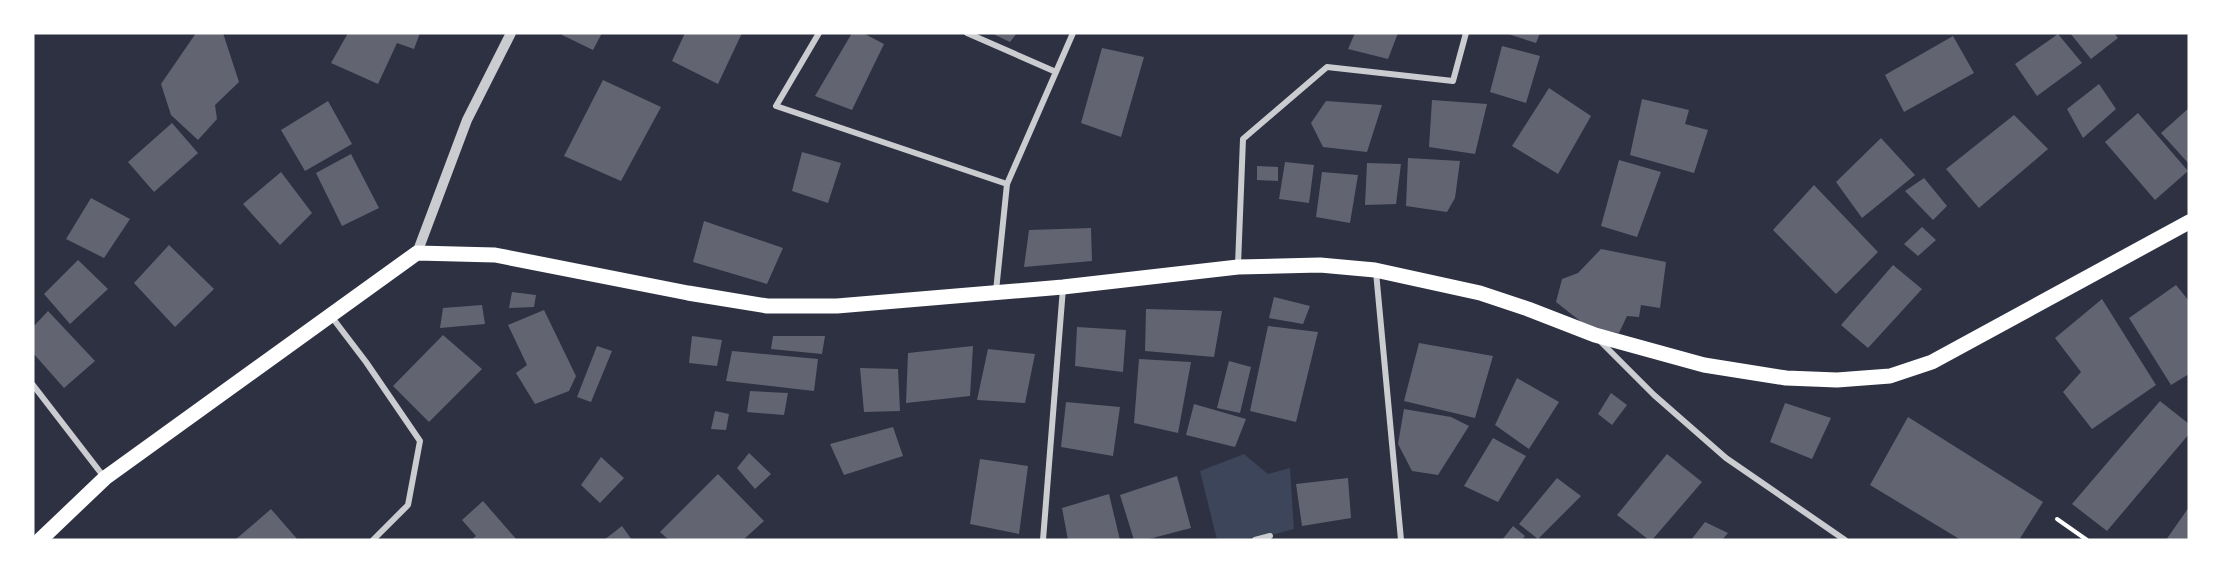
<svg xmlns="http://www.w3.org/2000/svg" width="2222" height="573" font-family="'Fira Sans',sans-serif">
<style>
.green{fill:#3c4559}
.building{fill:#626471}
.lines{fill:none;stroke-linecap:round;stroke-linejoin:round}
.path{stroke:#fff;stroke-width:4}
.minor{stroke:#caccd0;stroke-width:6}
.tertiary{stroke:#caccd0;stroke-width:10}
.primary{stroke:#fff;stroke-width:15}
</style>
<rect width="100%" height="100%" fill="#2d3142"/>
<!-- green -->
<path class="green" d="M1244,454L1268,474L1290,468L1294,529L1253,540H1217L1200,471Z"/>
<!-- building -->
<path class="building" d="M196,33H223L239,82L215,105L217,119L198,140L171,115L161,84Z
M348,33H420L414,49L397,43L378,84L331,63Z
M563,33H602L593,50L562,35Z
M685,33H742L718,84L672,61Z
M852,33H863L884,44L852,110L815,96Z
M991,33H1017L1010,42Z
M1355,33H1398L1388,59L1348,49Z
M1505,33H1540L1536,43Z
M2070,33H2114L2118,38L2091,59Z
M2058,34L2082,63L2037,96L2015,64Z
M1953,36L1974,73L1904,112L1885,75Z
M1502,46L1540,56L1526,103L1490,92Z
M1102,48L1144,57L1121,137L1081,123Z
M603,80L661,107L621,181L564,156Z
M2099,84L2116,109L2083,138L2067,109Z
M1549,88L1591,116L1558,174L1512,146Z
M1642,99L1689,110L1685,124L1708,130L1694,173L1630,155Z
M1432,100L1487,104L1475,154L1429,147Z
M328,101L352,144L305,171L281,130Z
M1326,101L1382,105L1367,152L1323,147L1311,123Z
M2189,108V164L2161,133Z
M2138,113L2188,171L2155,200L2105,142Z
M2014,115L2048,149L1979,208L1946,169Z
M172,123L198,153L154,192L128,162Z
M1881,138L1915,175L1862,218L1836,182Z
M802,152L841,163L828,203L792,191Z
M351,154L379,208L342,226L316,173Z
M1408,158L1460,161L1455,198L1447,212L1406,206Z
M1619,160L1661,172L1637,237L1601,226Z
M1285,162L1314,165L1309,203L1279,199Z
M1367,163L1401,164L1396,204L1365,205Z
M1257,166L1278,167V181L1257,180Z
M281,172L312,213L280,245L243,204Z
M1322,172L1358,175L1350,223L1316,217Z
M1924,178L1947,206L1933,220L1905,191Z
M1814,185L1878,252L1836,294L1773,230Z
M91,198L130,219L104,258L66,239Z
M704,221L783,248L767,284L693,262Z
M1922,227L1936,240L1918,256L1904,244Z
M1091,228L1092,261L1024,267L1029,230Z
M169,245L214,289L175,327L134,283Z
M1601,249L1666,262L1660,308L1641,305L1639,317L1627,316L1619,333L1589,328L1556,302L1562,279L1578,273Z
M78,260L108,289L70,324L44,294Z
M1893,265L1922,289L1868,348L1841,325Z
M2176,285L2189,301V374L2171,385L2129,318Z
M512,292L536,295L534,307L509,308Z
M1274,297L1310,306L1303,324L1269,318Z
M2102,299L2156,385L2092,429L2063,392L2081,372L2055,338Z
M482,305L485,324L440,328L443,308Z
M1146,309L1222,311L1214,357L1145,351Z
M544,310L576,376L569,391L535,404L516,373L527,365L508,325Z
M48,311L95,361L64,388L33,353V327Z
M1268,326L1318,332L1296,422L1250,411Z
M1077,327L1126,330L1123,372L1075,366Z
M443,335L482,369L429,422L393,386Z
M692,336L722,340L717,366L689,363Z
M773,336H825L822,354L771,349Z
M1419,343L1493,356L1475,418L1404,401Z
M597,346L612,351L591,402L577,397Z
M973,346L970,396L906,403L908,353Z
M988,349L1035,354L1025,403L977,400Z
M732,351L818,359L814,391L726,381Z
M1139,359L1191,362L1178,433L1134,423Z
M1229,361L1251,367L1240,413L1217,408Z
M860,368L898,369L900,411L864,412Z
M1517,378L1559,402L1529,449L1495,425Z
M750,391L788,393L784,415L747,412Z
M1611,393L1627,405L1612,425L1598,414Z
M2160,401L2189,424V434L2107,531L2072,504Z
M1066,402L1120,407L1113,456L1061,447Z
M1785,403L1831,418L1812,459L1770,442Z
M1194,404L1246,419L1235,447L1186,435Z
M1404,409L1451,417L1469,426L1438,475L1412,471L1398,444Z
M715,411L729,414L726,430L711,429Z
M1908,417L2043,502L2019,540H1961L1870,485Z
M893,427L903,456L844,475L830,444Z
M1493,438L1526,456L1498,502L1464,486Z
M749,453L771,474L755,489L737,468Z
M1667,454L1702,482L1652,540H1649L1617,515Z
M601,457L624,478L600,503L581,485Z
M980,459L1028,466L1019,534L970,524Z
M718,474L764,521L743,540H669L660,532Z
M1177,476L1191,528L1145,540H1134L1120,495Z
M1348,478L1351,518L1302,526L1296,484Z
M1557,478L1581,496L1538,539L1519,524Z
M1109,494L1120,540H1068L1062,508Z
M483,501L517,540H471L476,536L462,520Z
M2189,507V540H2166Z
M271,509L298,540H235Z
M1705,522L1728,533L1722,540H1691Z
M622,526L632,540H604Z
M1513,526L1525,536L1522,540H1502Z"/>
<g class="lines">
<!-- path -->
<path class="path" d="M2057,519L2087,540"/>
<!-- minor -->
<path class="minor" d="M819,33L776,106L1007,184
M967,33L1056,72
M1238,265L1243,139L1327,67L1453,81L1466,33
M1376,272L1401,540
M996,291L1007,184L1073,33
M331,316L366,362L420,441L408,505L373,540
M1599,340L1654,395L1726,458L1845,540
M33,385L104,477
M1043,540L1063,288
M1255,540L1270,536"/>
<!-- tertiary -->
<path class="tertiary" d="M417,253L467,120L511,33"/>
<!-- primary -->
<path class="primary" d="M40,540L105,478L417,253L495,255L688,293L767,306H837L1063,287L1238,267L1320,265L1375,270L1480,293L1528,309L1595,335L1704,365L1786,378L1837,380L1890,376L1932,362L2189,222"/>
</g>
<!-- border -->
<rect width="2222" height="573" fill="none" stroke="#ffffff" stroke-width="69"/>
</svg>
